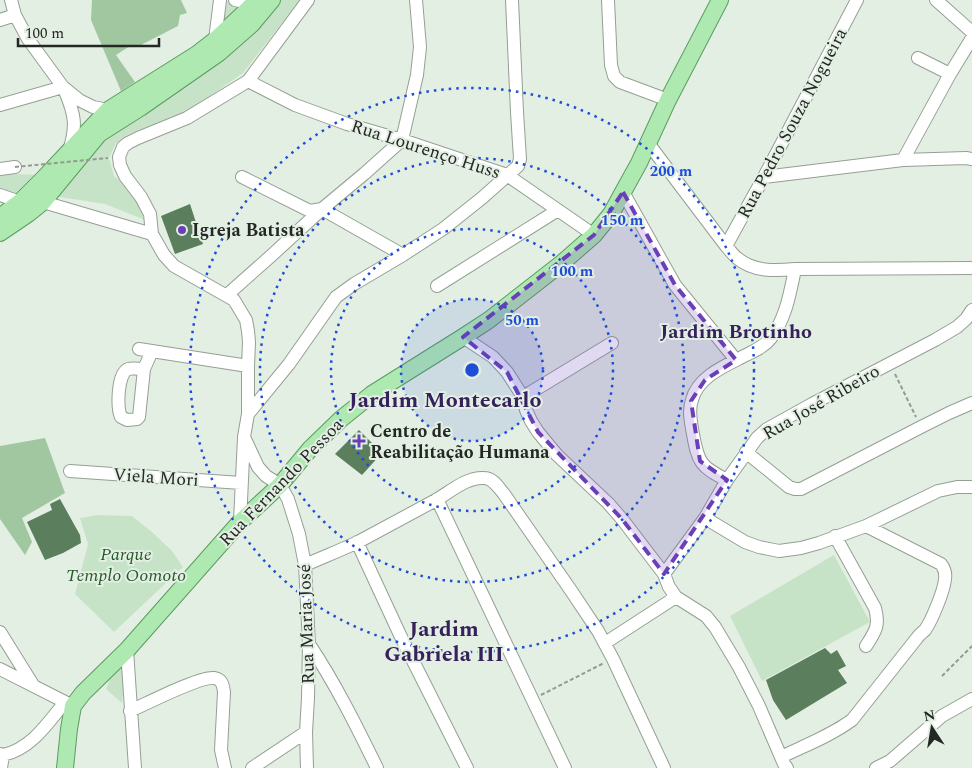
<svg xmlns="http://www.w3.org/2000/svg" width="972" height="768" font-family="Spectral,serif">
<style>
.green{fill:#c7e3c7}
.forest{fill:#a1c7a1}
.building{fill:#5b7e5c}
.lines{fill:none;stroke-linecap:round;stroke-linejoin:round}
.minor-casing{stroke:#959f95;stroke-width:14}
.major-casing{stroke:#5b9c5f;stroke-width:18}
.path{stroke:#929a92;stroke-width:2;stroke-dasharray:4 2.5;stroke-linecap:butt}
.minor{stroke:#fff;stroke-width:12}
.major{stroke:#afe9b2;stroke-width:16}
.path-bridge{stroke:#929a92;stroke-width:2;stroke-dasharray:4 2.5;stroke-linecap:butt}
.marked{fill:#6a3fb7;fill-opacity:0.2;stroke:#6a3fb7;stroke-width:4;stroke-dasharray:10 6;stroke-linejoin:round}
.ring{fill:none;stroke:#1d4ed8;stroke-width:2.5;stroke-dasharray:2.5 5}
.poi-dot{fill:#6a3fb7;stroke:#e4efe4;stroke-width:2}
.labels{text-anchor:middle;stroke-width:4;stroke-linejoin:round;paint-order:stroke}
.street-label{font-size:18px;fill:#242824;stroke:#e4efe4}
.poi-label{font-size:18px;font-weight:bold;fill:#242824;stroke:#e4efe4;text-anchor:start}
.park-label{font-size:18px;font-style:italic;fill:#265a2a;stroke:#e4efe4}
.quarter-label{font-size:20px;font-weight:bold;fill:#35215b;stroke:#e4efe4}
.district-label{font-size:22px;font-weight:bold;fill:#35215b;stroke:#e4efe4}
.centre{fill:#1d4ed8;stroke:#e4efe4;stroke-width:2.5}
.ring-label{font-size:15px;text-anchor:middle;font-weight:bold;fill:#1d4ed8;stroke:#e4efe4;stroke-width:4;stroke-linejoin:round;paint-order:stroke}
</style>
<rect width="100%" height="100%" fill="#e4efe4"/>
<!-- green -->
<path class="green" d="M281,0H300L243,73L191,109L127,135L116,143L109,158L114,176L132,191L145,220L105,204L53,196L101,139L197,77L244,42Z
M227,1L233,6L242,7L222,23Z
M17,174L40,175L20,196L0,190V176Z
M97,515L132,516L152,532L172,551L183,567L114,632L75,594L88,544L80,518Z
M834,555L870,622L762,681L730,616Z
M123,664L124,683L122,703L106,689L114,669Z"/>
<!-- forest -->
<path class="forest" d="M92,0H181L187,13L180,15L178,26L137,47L130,46L116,55L135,82L121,91L91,20Z
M45,438L65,493L22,518L32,542L25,555L0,519V446Z"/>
<!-- building -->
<path class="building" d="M190,204L203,244L175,254L161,216Z
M359,430L382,453L362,475L335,454Z
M60,499L80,535L81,543L63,553L45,560L27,522L52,510L50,504Z
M825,648L831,654L837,650L846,666L838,670L847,683L786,720L773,700L766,680Z"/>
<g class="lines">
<!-- minor casing -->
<g class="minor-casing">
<path id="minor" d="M11,0L15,15L28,39L63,87L79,100L93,107L108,110
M235,0L245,2L253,0
M608,0L611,65L614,76L620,82L668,100
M936,0L972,32
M0,20L15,15
M216,44L215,40L220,0
M918,58L950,74
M248,81L295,105L347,124L402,140L507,175L594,235
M65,91C75,115 77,126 69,151
M0,105L63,87
M648,143L726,246C730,250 733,255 737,258C754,272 775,271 795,269L972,268
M903,160L950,74L972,38
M0,169L15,167
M242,177L310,211L322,209L403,255
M764,177L903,160L966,158L972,159
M623,192L675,285L736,360
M0,195L20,202H43L152,234L164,255L174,266L234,300L246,320L248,331L249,342L248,366V414L244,437L240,522
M152,234L150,214L141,197L125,176L120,165L119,157L123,147L128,143L138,138L187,118L248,81L308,0
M726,246L764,177L857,0
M437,286L558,210
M227,295L272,255L322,209L364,174L402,140L417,75L420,47L416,0
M463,337L493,357L507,372L523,397L526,410L531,421L538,432L557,455L608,503L622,519L664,574L669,587L676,597L706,616L715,627L739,667L759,706L784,764L787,768
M139,349L248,366
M144,369C139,369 133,368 128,369C117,374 117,408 121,417L127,420L137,419L139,417L144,369L152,351
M523,397L612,343
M248,414L289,364L336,297L354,284L403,255L443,229L482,198L518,166L520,159L517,112L512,0
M245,439L258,467L266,476L280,485L288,499L299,534L305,565L309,644L308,698L306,732L307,768
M746,452L789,487L795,489H801L921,427L949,413L972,403
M70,471L241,483
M727,480C701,467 698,463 693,434C691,423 688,410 692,400C698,376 727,365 746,355C756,350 765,346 771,338C786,318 790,293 795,269
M437,499L565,768
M705,518L745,542L759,547L779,551L801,548L819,543L866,526L938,491L957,487H972
M835,536L875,608C880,626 875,632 866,646
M357,542L401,637L467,768
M305,565C323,557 341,550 358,542C384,528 410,514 436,500C450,492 466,477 484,478C493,478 498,487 504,494L572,592L598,631L613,659L664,768
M664,574L705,518L727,480L757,438L767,429L812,404L935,340L957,327L966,319L972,310
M0,632L33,685
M605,643L676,597
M309,644C335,683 356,725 377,768
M127,650L135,768
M0,669L71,705
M130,711C146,704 200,676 214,678C222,679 223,685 224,692L221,750L225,768
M0,754L3,755C31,749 48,723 65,702
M781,757C806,745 830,736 852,720L917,638C919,635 922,633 925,630C932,620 944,591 945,579C946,573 944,568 941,564L866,526
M1,768L3,755
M252,768L306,732
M876,768L890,761L942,716L972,699"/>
</g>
<!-- major casing -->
<g class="major-casing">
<path id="major" d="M0,217L20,202L45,177L108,110L197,54L215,40L244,13L257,0
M0,233L28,214L43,202L99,134L140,108L219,53L252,24L272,0
M65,768L69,729L73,706L83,693L127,650L240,522L280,485L310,449L341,419L372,394L463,337L489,320L562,263L594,235L611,214L623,192L639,163L668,100L720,0"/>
</g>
<!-- path -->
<path class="path" d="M895,374L916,417
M942,676L972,646
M541,695L604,663"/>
<!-- minor -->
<use href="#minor" class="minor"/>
<!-- major -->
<use href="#major" class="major"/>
<!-- path-bridge -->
<path class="path-bridge" d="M15,167L108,158"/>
</g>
<!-- marked area -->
<path class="marked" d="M623,192L675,285L736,360L705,380L691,401L700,461L727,480L664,574L622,519L538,432L507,372L463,337L594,235Z"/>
<!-- distance rings -->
<circle cx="472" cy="370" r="71" fill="#1d4ed8" fill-opacity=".12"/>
<g class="ring">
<circle cx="472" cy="370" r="71"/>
<circle cx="472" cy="370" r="141"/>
<circle cx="472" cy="370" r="212"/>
<circle cx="472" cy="370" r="282"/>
</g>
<!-- markers -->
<g class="poi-dot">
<circle cx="182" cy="230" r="5"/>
<path d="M356.5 433.5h5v5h5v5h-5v5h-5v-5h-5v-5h5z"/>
</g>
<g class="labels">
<!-- street labels -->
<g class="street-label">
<text transform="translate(792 123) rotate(-62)" y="6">Rua Pedro Souza Nogueira</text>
<text transform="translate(426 149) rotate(18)" y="6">Rua Lourenço Huss</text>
<text transform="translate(821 402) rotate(-30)" y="6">Rua José Ribeiro</text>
<text transform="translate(156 477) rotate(4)" y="6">Viela Mori</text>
<text transform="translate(281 482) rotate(-46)" y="6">Rua Fernando Pessoa</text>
<text transform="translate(306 624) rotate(-92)" y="6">Rua Maria José</text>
</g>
<!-- poi labels -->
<g class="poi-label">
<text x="192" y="236">Igreja Batista</text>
<text x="370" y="437">Centro de<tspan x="370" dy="21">Reabilitação Humana</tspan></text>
</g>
<!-- park labels -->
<g class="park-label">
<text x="126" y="560">Parque<tspan x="126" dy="21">Templo Oomoto</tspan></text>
</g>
<!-- quarter labels -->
<g class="quarter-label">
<text x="736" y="338">Jardim Brotinho</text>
</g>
<!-- district labels -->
<g class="district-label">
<text x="445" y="407">Jardim Montecarlo</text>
<text x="444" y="636">Jardim<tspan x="444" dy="25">Gabriela III</tspan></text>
</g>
</g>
<circle cx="472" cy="370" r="8" class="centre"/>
<g class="ring-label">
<text x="671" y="176">200 m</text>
<text x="622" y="225">150 m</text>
<text x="572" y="276">100 m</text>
<text x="522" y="325">50 m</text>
</g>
<!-- north arrow -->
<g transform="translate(932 728) rotate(348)" stroke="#e4efe4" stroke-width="4" paint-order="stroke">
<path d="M0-4L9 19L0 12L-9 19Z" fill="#242824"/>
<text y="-8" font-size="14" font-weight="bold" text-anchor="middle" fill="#242824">N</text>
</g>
<!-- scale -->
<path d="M18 38v8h141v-8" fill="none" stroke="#242824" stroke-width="2.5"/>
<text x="25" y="38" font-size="15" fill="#242824" stroke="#e4efe4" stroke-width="4" paint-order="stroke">100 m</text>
</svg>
